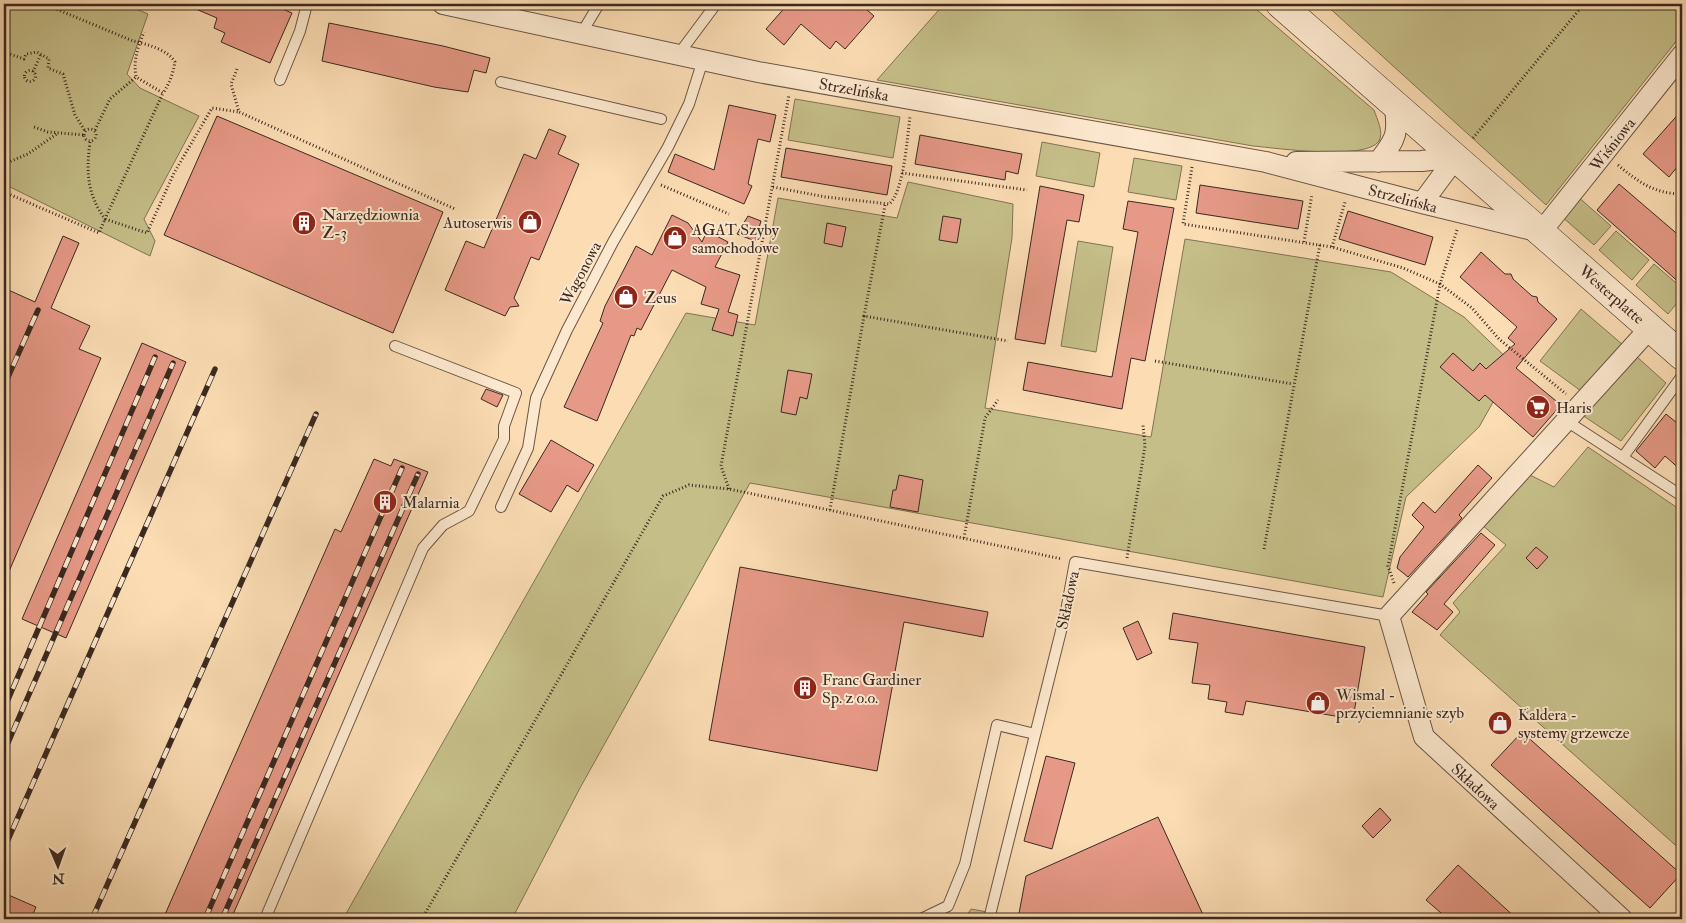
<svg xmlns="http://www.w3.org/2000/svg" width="1686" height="923" font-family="'IM FELL Double Pica',serif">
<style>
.green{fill:#c5be88;stroke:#807454}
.building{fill:#e69986;stroke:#3b2920}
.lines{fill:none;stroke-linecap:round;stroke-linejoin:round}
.service-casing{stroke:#6b5645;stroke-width:12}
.minor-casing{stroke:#6b5645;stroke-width:22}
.secondary-casing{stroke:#3b2920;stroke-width:29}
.path{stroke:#3b2920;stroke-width:3;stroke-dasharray:1 2.5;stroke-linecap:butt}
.service{stroke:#fce8ce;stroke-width:10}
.minor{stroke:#fce8ce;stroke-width:20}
.secondary{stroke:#fce8ce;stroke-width:28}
.rail-casing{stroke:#3b2920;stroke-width:5.5}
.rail{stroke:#fce8ce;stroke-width:4;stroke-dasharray:11;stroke-linecap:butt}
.labels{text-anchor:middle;stroke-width:4;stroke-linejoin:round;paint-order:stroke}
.street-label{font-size:16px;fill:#3b2920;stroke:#fce8ce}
.poi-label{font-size:16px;fill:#3b2920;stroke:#fce8ce;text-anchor:start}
</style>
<rect width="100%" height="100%" fill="#fbdcb3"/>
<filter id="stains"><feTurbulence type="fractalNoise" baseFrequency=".004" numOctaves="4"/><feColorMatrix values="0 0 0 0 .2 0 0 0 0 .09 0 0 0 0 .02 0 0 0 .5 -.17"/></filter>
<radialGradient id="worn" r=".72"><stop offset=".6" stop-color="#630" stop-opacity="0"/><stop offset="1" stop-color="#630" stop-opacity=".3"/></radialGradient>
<!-- green -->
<path class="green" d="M4,4H124L148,14L127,74L140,88L199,116L144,219L155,241L150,256L4,184Z
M944,4H1250L1374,110C1377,119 1384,132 1379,141C1366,161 1276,148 1253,146L877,80Z
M1325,4H1682V34L1546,205Z
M795,99L900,117L893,158L788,140Z
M1042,142L1100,153L1094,187L1036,176Z
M1134,158L1182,166L1176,200L1128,192Z
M908,182L1013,204L1012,238L985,408L1151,437L1185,239L1391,272L1464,317L1514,365L1479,427L1406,497L1383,597L750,483L580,788L512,919H343L686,313L755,325L778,198L897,218Z
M1576,195L1611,226L1594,245L1560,215Z
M1616,231L1649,260L1632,280L1599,250Z
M1078,241L1113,247L1096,352L1061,346Z
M1654,264L1682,288V297L1668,314L1636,285Z
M1581,309L1623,345L1581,391L1540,361Z
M1636,356L1666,383L1621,441L1582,415Z
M1588,447L1682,511V851L1440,635L1460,612L1453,603L1506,545L1482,525L1528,474L1554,487Z
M971,909L1009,916L1008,919H964Z"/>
<!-- building -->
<path class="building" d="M184,4H281L280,8L292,13L270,63L221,42L225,33L214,28L217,18Z
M788,4H860L874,16L845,49L836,41L830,49L801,24L784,45L766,29Z
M329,23L443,46L490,58L486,73L474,70L468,92L434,87L322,61Z
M729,105L776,115L770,142L758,139L748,184L752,186L744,204L668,172L675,154L714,170Z
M1682,110V161L1669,177L1643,154Z
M217,116L443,212L393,333L164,235Z
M549,129L566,136L558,154L579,164L539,260L531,257L514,298L519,306L510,307L505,316L445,290L466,241L484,248L524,154L536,159Z
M920,135L1022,154L1018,174L1006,171L1005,180L915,164Z
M786,148L892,166L887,195L781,177Z
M1619,184L1682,238V285L1597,210Z
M1200,185L1303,201L1298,229L1196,213Z
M1040,186L1084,195L1079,222L1067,220L1045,344L1015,339Z
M1128,201L1174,208L1145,361L1131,358L1122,409L1023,390L1028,362L1112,377L1138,232L1123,229Z
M1348,211L1433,237L1425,265L1339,239Z
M672,215L688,223L702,242L707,231L728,242L715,267L740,275L728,312L738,315L733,336L712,330L719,309L701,304L706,287L672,270L641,330L637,328L634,336L631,335L597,421L564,407L603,323L600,321L605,306L636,246L652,255Z
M748,216L761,221L755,241L737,234Z
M943,216L961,219L957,243L939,240Z
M827,223L846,227L842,247L824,243Z
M63,236L79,243L51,308L90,326L79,349L101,358L4,583V288L35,302Z
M1481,252L1505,274H1511L1513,279L1532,296L1537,297L1538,302L1557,319L1516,368L1561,405L1533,437L1485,395L1479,401L1440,367L1453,353L1473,371L1480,363L1486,369L1515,344L1508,338L1517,327L1460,277Z
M142,343L186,362L66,638L22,619Z
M788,370L812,374L807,399L800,397L796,415L781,412Z
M486,389L503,395L497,407L481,399Z
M1666,414L1682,427V471L1665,456L1655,468L1636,451Z
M551,440L594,465L578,492L567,485L551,512L519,494Z
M374,459L391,466L394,459L428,472L231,919H163L335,529L341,532Z
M1478,465L1492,478L1459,515L1462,518L1408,577L1397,568L1400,557L1424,527L1412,515L1423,502L1435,513Z
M899,475L923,480L918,512L890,507L893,490H896Z
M1481,533L1495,545L1444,604L1453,612L1437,630L1412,612L1428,594L1426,592Z
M1536,547L1548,557L1537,569L1526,558Z
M740,567L988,612L983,637L904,622L877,771L709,740Z
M1173,613L1365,647L1353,719L1246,701L1243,715L1225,712L1227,702L1208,699L1210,685L1192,683L1198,643L1169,639Z
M1138,621L1152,653L1137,660L1123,628Z
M1522,732L1681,874L1650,908L1491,765Z
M1046,756L1075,763L1052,849L1024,841Z
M1380,808L1391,820L1373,838L1362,826Z
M1158,817L1205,919H1018L1026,876Z
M1458,865L1517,919H1448L1426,900Z
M4,893L36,907L31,919H4Z"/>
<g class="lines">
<!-- service casing -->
<g class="service-casing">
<path id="service" d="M581,34L599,4
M678,55L716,4
M280,80L300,31L307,4
M501,82L661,119
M1565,420L1682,496
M1623,457L1682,376
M501,507L528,448L536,398L567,330L613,242L668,147L689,104L703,60
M265,919L423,548L443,525L469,511L504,439V426L516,393L395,346
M921,919L948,906L965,864L997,725L1035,734
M989,919L1066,611L1075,562L1389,616"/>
</g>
<!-- minor casing -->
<g class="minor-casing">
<path id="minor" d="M443,4L758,72L1266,162L1422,203L1541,232L1682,55
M1296,162L1422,161L1456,157
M1378,162C1397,138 1399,133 1394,102
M1422,203L1456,157
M1622,919L1424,737L1389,616L1650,328"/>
</g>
<!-- secondary casing -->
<g class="secondary-casing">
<path id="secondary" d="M1280,4L1682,356"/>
</g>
<!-- path -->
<path class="path" d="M44,4L133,41C147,44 168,50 175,62C173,73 170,83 163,93L136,77C133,60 138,47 144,32
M7,53L24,59L26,54L37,52L49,59L48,68L63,74L75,115L85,131
M237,69L231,84L239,112L455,209
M24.5 76a5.5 5.5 0 1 1 11 0a5.5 5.5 0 1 1-11 0Z
M33,72L41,54
M34,127L48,132L84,135
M84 135a6 6 0 1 1 12 0a6 6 0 1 1-12 0Z
M95,130L110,99L136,77
M1473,138L1584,4
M90,142C86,172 87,194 105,219L163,93
M4,164L28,154L58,133
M1618,165C1638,182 1655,194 1682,194
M1192,167L1183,224L1332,247L1403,268L1440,284L1388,566L1394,583
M902,173L1027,190
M661,185L729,214
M773,187L826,197L889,204C904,192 907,138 910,117
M4,192L99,233L105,219L147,233L174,173L212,108L239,112
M885,205L864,316L1008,341
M1457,230L1440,284L1472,308L1499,339L1566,394
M1304,242L1312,194
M1332,247L1345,202
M1155,361L1293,384
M729,489L721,466L789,95
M830,510L864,316
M964,538L985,418L998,400
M1264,549L1320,244
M1127,558L1145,446L1143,425
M422,919L663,496L689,485L729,489L1062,559"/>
<!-- service -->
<use href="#service" class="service"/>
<!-- minor -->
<use href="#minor" class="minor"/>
<!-- secondary -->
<use href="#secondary" class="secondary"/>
<!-- rail casing -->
<g class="rail-casing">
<path id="rail" d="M4,386L38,310
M4,709L155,357
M4,752L173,363
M4,849L215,369
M92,919L316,414
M205,919L402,468
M222,919L418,474"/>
</g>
<!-- rail -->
<use href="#rail" class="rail"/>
</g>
<!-- icons -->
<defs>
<g id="shop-disc" transform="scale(1.25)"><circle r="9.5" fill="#8f2418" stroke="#fce8ce"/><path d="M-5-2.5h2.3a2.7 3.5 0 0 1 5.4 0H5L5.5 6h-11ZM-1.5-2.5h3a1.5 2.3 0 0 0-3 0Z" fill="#fff"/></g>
<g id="building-disc" transform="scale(1.25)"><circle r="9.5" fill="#8f2418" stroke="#fce8ce"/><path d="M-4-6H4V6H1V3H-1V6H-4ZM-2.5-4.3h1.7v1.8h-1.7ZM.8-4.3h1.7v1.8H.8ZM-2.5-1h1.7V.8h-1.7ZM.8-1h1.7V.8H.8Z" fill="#fff"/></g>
<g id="supermarket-disc" transform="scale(1.25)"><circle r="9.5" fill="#8f2418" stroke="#fce8ce"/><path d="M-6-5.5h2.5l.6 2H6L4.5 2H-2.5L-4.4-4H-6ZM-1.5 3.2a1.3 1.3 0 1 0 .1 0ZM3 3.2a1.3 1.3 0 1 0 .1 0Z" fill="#fff"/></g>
</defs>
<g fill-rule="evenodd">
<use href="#shop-disc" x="530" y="222"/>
<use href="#building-disc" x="304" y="223"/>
<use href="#shop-disc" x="675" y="238"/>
<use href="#shop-disc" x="626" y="297"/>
<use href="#supermarket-disc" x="1538" y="407"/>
<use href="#building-disc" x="385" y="502"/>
<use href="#building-disc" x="805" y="688"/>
<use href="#shop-disc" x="1318" y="703"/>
<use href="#shop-disc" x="1500" y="723"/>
</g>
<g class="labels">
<!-- street labels -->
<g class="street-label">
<text transform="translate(854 89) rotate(10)" y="6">Strzelińska</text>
<text transform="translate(1612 144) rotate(-52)" y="6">Wiśniowa</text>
<text transform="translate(1403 198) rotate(15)" y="6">Strzelińska</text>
<text transform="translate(580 273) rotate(-62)" y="6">Wagonowa</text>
<text transform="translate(1612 294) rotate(41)" y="6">Westerplatte</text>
<text transform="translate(1067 600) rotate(-78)" y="6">Składowa</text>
<text transform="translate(1476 786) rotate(43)" y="6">Składowa</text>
</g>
<!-- poi labels -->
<g class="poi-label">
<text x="322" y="220">Narzędziownia<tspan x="322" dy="18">Z-3</tspan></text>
<text x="512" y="228" text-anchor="end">Autoserwis</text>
<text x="692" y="235">AGAT Szyby<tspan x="692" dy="18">samochodowe</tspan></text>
<text x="644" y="303">Zeus</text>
<text x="1556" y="413">Haris</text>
<text x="402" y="508">Malarnia</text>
<text x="822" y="685">Franc Gardiner<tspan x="822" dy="18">Sp. z o.o.</tspan></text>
<text x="1336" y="700">Wismal -<tspan x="1336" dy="18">przyciemnianie szyb</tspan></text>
<text x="1518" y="720">Kaldera -<tspan x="1518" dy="18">systemy grzewcze</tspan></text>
</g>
</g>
<!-- margin -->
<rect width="1686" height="923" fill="none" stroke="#fbdcb3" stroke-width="20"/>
<rect x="5" y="5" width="1676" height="913" fill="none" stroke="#3b2920" stroke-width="2.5"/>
<rect x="10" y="10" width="1666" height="903" fill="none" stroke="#3b2920"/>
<!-- north arrow -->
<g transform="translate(58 866) rotate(178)" stroke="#fce8ce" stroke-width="4" paint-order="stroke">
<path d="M0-4L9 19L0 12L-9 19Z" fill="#3b2920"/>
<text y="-8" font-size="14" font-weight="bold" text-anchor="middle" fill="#3b2920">N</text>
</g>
<rect width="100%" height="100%" filter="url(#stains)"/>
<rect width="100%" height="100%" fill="url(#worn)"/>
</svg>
